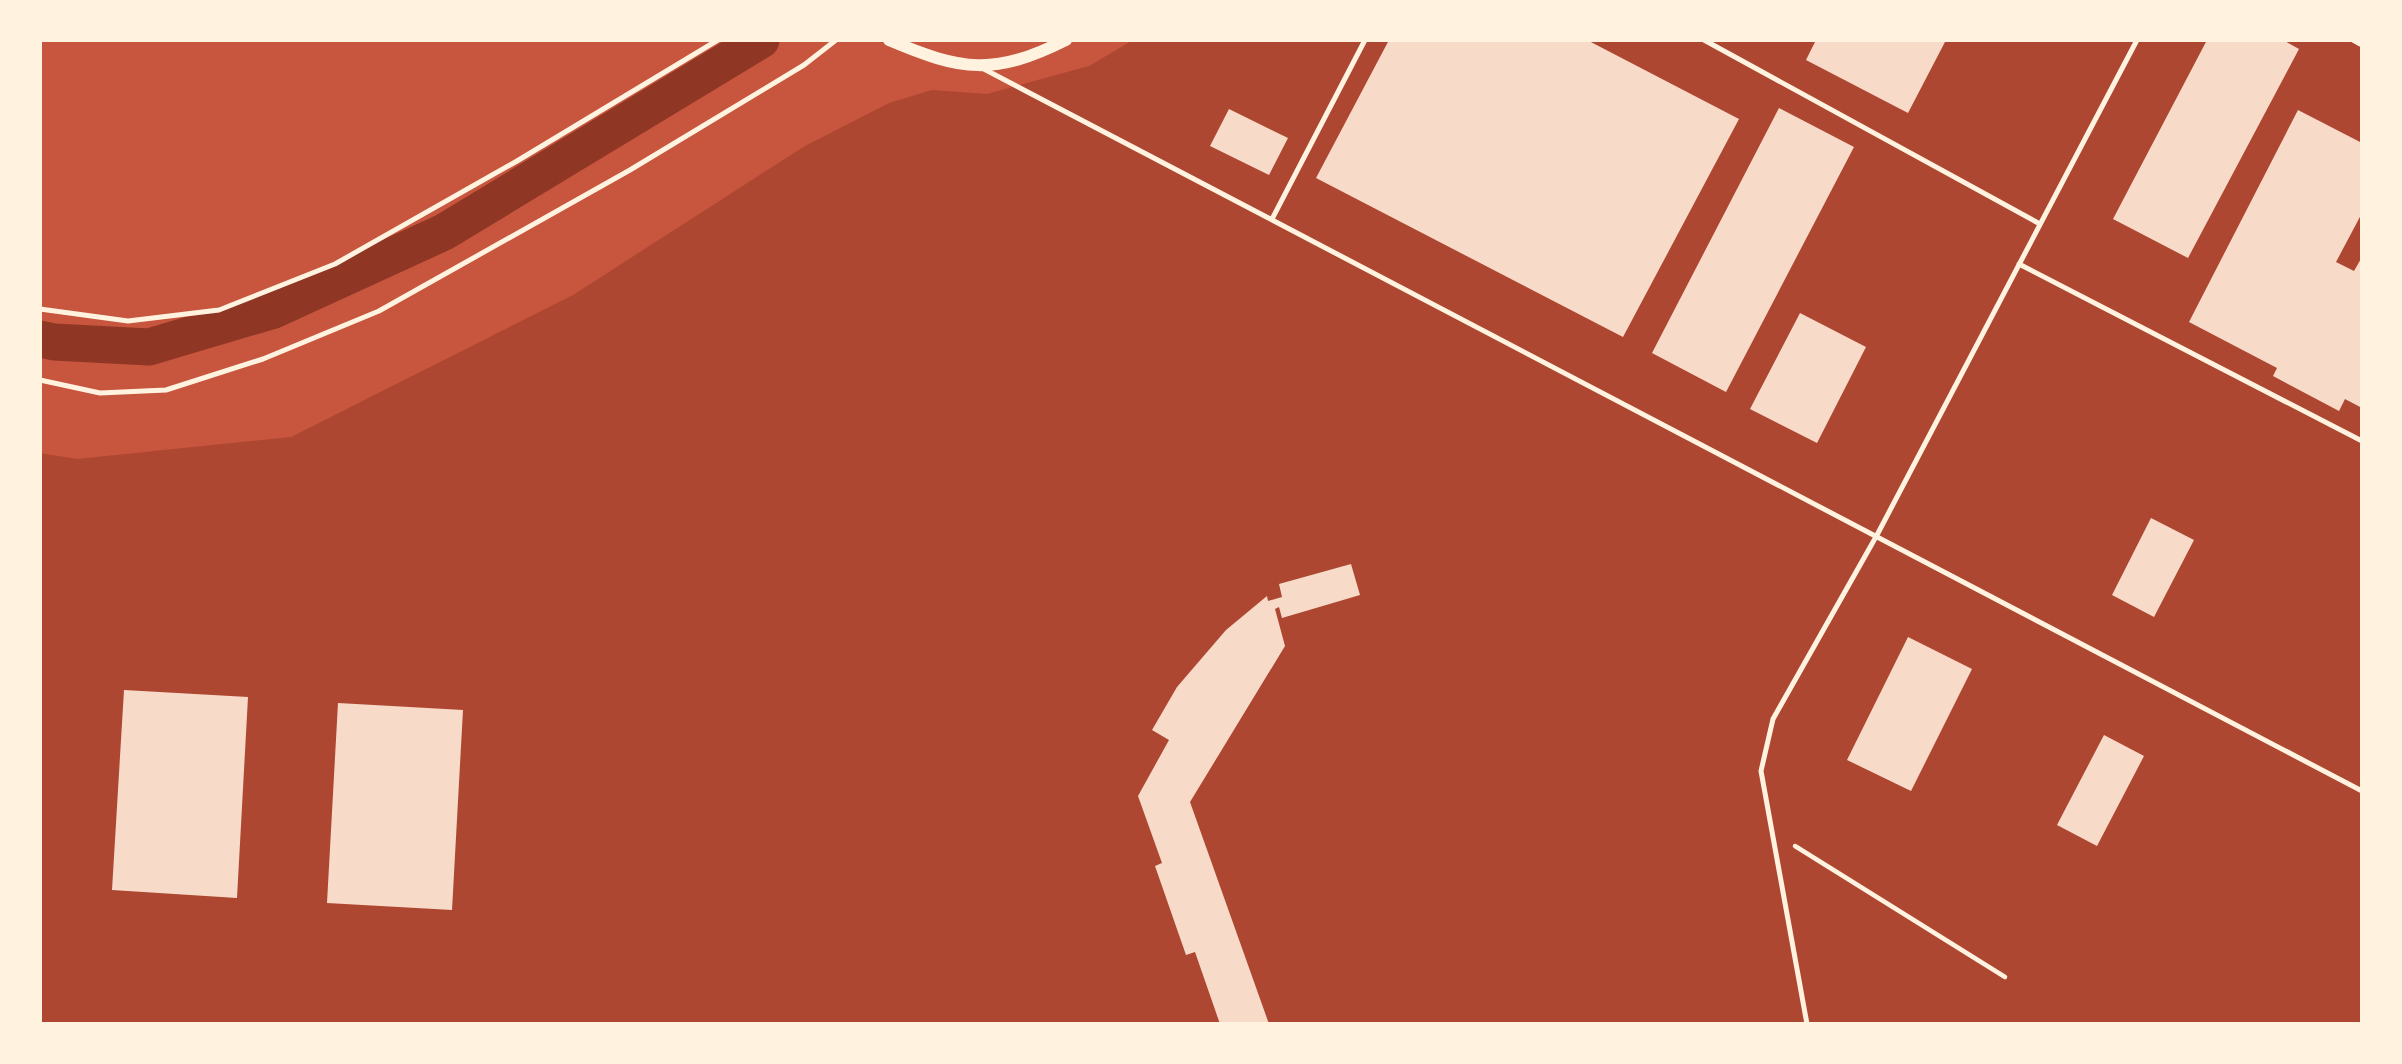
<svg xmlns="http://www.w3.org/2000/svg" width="2402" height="1064" font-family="'Zilla Slab',serif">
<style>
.green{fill:#ae4732}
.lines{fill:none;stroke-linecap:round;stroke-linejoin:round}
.canal{stroke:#8f3625;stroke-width:37}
.building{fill:#f7dbc8}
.path{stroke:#fff3e0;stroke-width:4.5}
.service{stroke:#fff3e0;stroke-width:5}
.tertiary{stroke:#fff3e0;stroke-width:12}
</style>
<rect width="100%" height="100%" fill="#c8553d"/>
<!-- green -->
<path class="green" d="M1133,40H2362V1024H40V453L77,459L291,437L573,295L805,146L889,103L932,90L987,94L1089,66Z"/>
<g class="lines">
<!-- canal -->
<path class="canal" d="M40,339L54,342L149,347L274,310L444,232L761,40"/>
</g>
<!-- building -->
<path class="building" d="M1389,40H1587L1739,119L1623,337L1316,178Z
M1816,40H1946L1908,113L1806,60Z
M2207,40H2283L2299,49L2188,258L2113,219Z
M1779,108L1854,147L1726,392L1652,353Z
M1229,109L1288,138L1269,175L1210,146Z
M2298,110L2362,143V213L2336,262L2354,271L2362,257V408L2345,399L2339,411L2273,376L2277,368L2189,322Z
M1800,313L1866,347L1817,443L1750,409Z
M2151,518L2194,540L2154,617L2112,595Z
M1351,564L1360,595L1282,618L1279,607L1275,609L1285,646L1190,802L1269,1024H1220L1195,952L1186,955L1155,866L1162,863L1138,796L1169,740L1152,730L1177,687L1226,630L1267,596L1268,601L1282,597L1279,584Z
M1908,637L1972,669L1911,791L1847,760Z
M124,690L248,697L237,898L112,890Z
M338,703L463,710L452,910L327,903Z
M2104,735L2144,756L2097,846L2057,825Z"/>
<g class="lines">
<!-- path -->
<path class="path" d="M1795,846L2005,977"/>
<!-- service -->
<path class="service" d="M1704,40L2040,224
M2353,40L2362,45
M982,68L2362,791
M1272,219L1365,40
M2019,264L2362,441
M40,309L128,321L219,310L335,264L517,161L718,40
M40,380L100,393L166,390L263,359L379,311L630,170L804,65L836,40
M1807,1024L1761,771L1773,719L1877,535L2137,40"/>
<!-- tertiary -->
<path class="tertiary" d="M889,40C962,71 994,76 1066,40"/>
</g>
<!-- border -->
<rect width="2402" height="1064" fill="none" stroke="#fff3e0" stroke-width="84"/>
</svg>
